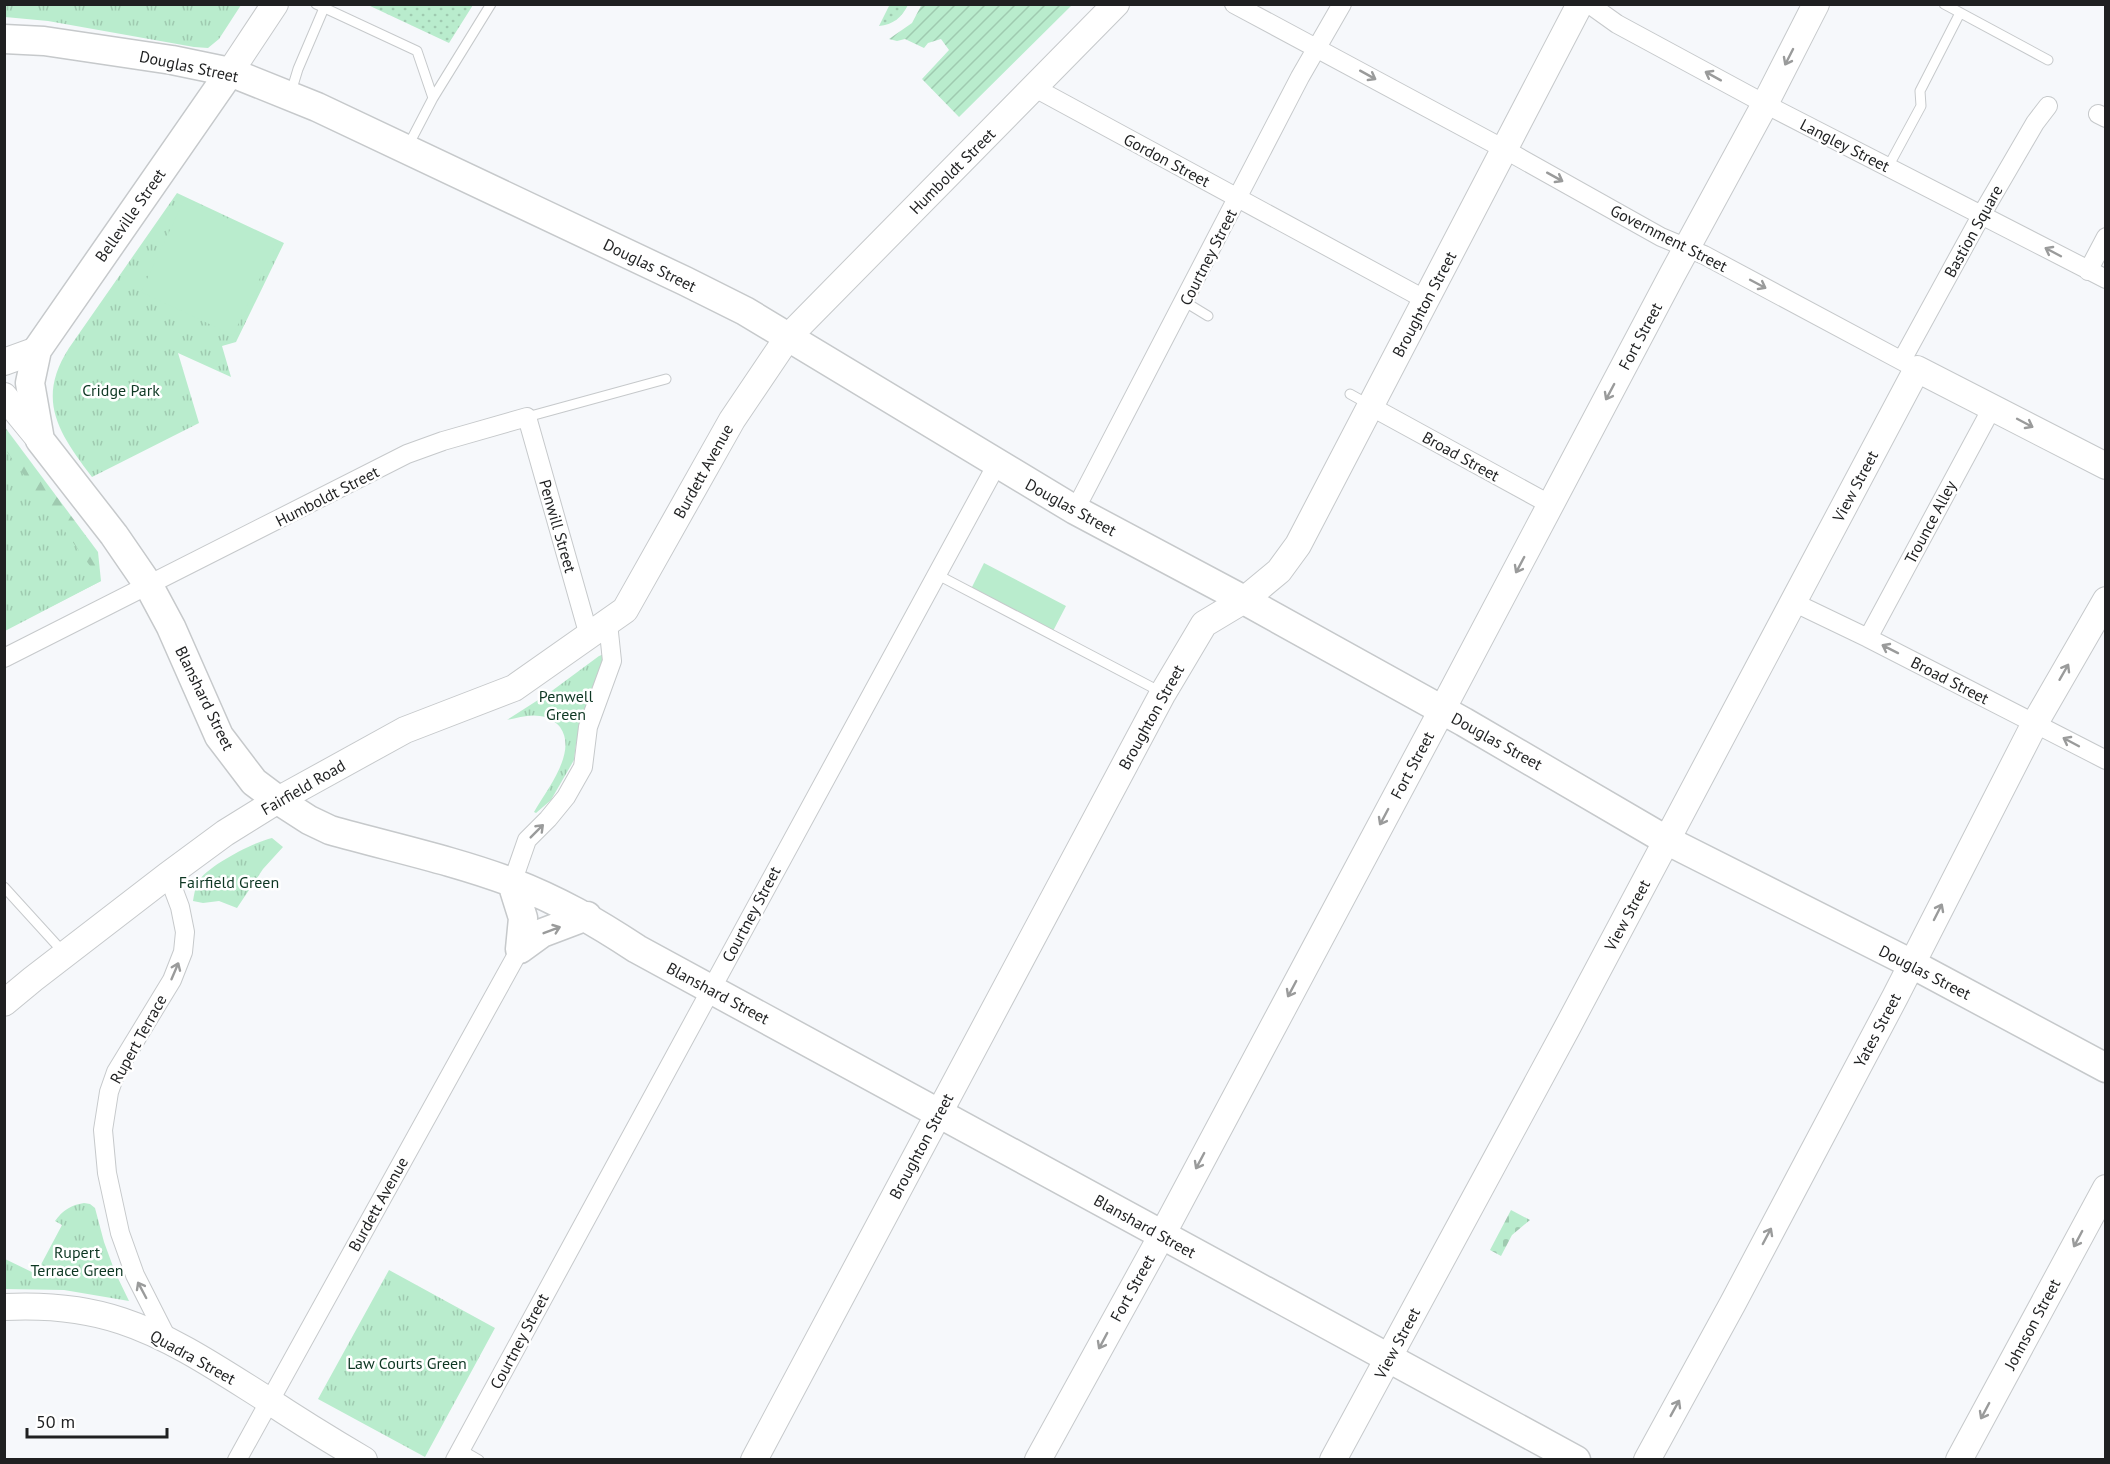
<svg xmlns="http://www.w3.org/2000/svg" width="2110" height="1464" font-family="'PT Sans',sans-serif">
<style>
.grass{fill:url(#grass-dots)}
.forest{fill:url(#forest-firs)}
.cemetery{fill:url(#cemetery-stones)}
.park{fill:url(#park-tufts)}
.garden{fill:url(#garden-furrows)}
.pitch{fill:#b9eccd}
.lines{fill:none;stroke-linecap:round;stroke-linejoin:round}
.lane-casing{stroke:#c6c9cb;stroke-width:11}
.street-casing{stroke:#c6c9cb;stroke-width:20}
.secondary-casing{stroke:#c6c9cb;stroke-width:28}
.primary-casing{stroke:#c6c9cb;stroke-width:31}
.lane{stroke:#fff;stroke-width:9}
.street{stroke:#fff;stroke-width:18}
.secondary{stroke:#fff;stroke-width:26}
.primary{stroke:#fff;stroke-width:28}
.oneway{stroke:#9a9b9b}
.labels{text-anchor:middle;stroke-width:5;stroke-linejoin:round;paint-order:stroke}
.street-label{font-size:16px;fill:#1f2021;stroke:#fff}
.park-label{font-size:16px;fill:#0e3723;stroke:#fff}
</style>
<defs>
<pattern id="grass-dots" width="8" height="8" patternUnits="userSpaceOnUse" patternTransform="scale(1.5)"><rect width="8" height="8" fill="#b9eccd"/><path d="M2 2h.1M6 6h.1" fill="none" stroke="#9fcab0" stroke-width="1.8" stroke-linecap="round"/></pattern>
<pattern id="forest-firs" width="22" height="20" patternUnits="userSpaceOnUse" patternTransform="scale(1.5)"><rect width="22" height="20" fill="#b9eccd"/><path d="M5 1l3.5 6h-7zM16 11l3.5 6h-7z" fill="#9fcab0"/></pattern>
<pattern id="cemetery-stones" width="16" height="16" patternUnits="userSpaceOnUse" patternTransform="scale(1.5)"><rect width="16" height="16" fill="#b9eccd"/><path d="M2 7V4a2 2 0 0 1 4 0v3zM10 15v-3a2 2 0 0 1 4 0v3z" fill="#9fcab0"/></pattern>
<pattern id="park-tufts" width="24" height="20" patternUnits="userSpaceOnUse" patternTransform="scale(1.5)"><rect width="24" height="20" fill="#b9eccd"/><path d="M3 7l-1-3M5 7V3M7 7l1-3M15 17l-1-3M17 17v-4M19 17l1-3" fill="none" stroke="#9fcab0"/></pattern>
<pattern id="garden-furrows" width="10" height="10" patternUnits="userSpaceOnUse" patternTransform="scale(1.5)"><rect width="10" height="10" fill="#b9eccd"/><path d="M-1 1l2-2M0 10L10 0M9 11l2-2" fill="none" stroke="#9fcab0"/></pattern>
</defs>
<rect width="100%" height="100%" fill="#f6f8fb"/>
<!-- grass -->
<path class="grass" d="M890,4L908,5C902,17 893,25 879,26Z
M368,5H473L449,43Z"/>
<!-- forest -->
<path class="forest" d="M4,426L98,552L101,581L5,630Z"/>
<!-- cemetery -->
<path class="cemetery" d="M1511,1210L1530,1220L1512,1235L1501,1256L1490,1250Z"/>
<!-- park -->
<path class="park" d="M4,5L5,4L241,5L219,39L208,48L194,47L48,21L5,17Z
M177,193L284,243L236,342L222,346L231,377L178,353L199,423L92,477C60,434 35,401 69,348Z
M5,449L101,581L5,631H4Z
M605,654L607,656L586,708L576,744L574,760L551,800L536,813L534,812C547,789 578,752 560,727C555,721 548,717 540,716C529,714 517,718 507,720L549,693L599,656Z
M272,838L283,847L263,869L237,908L219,901L203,903L193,901C194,895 195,888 198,882C207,866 254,842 272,838Z
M84,1203L90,1204L95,1208L104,1242L115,1272L129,1301L64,1290L5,1289V1259L36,1274L62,1225L55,1221C63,1210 71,1205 84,1203Z
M389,1270L495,1328L425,1457L318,1399Z"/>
<!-- garden -->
<path class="garden" d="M922,4H1072V5L959,117L922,79L949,50L941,39L928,43L924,48L905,39L897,41L889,39L912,23Z"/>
<!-- pitch -->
<path class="pitch" d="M185,198L277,242L233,335L141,292Z
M984,563L1066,606L1052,633L971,589Z"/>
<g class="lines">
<!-- lane casing -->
<g class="lane-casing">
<path id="lane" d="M316,4L417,51L433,98
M1944,4L2048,60
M291,92L298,69L324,8
M408,146L433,98L491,4
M1888,167L1921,106L1920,91L1960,13
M1185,302L1208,316
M1350,394L1368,404
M527,417L666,379
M936,574L1161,692
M4,887L65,954
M460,1449L479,1460"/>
</g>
<!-- street casing -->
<g class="street-casing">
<path id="street" d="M1234,4L1504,149L1661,237L1704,255L1917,369
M1589,4L1617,24L1765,104L2106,279
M1035,88L1426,300
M2098,114L2106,118
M2088,271L2106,237
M1902,360L1982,214L2035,123L2048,106
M1370,406L1551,505
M1075,510L1300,77L1342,4
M1793,602L1868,638L2106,760
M1868,638L1993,406
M4,658L407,454L443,441L527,417L589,636
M168,875L180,907L185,932L183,952L172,980L116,1072L109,1092L103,1130L107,1173L120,1233L135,1275L169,1342
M512,883L527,840L548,819L566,797L583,767L588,727L612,661L608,623
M237,1460L520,949
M455,1460L997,464"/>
</g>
<!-- secondary casing -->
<g class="secondary-casing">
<path id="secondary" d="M230,72L275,4
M4,362L37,350
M4,396L40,440
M4,1003L33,979L168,875L225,833L278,800L405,730L514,688L625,610L732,420L788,337L1116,4
M4,1307C44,1305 84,1308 122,1321C171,1337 220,1370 263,1397C296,1419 330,1440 364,1460
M754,1460L1163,693L1204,624L1244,600L1279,571L1298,545L1580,4
M1038,1460L1162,1235L1442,710L1672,275L1765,104L1816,4
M1333,1460L1567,1028L1917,369L2106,466
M1647,1460L1733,1303L1895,997L2035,723L2106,600
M1959,1460L2106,1188"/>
</g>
<!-- primary casing -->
<g class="primary-casing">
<path id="primary" d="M4,39L44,41L172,60L230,72L317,107L685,281L745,311L1075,510L1244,600L1464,722L1666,840L1912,964L2106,1068
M230,72L37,350L30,383L40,440L114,535L149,586L171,627L219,736L254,782L278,800L309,820L330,830C390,847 452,860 511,882C558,900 596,922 637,949L1576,1460
M512,883L523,918L520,949
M520,949L542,933L587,916"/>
</g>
<!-- lane -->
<use href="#lane" class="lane"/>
<!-- street -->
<use href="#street" class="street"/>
<!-- secondary -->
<use href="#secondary" class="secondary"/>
<!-- primary -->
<use href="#primary" class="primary"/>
</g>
<!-- one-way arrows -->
<defs><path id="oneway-shaft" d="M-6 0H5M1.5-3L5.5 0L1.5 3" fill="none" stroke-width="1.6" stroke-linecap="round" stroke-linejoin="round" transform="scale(1.5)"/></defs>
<g class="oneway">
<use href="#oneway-shaft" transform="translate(1789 57) rotate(117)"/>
<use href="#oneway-shaft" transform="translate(1368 75) rotate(29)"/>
<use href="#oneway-shaft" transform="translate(1713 76) rotate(-151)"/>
<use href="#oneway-shaft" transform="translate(1555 177) rotate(29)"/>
<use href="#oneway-shaft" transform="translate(2053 252) rotate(-152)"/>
<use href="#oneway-shaft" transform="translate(1758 284) rotate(28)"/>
<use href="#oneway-shaft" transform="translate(1610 392) rotate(118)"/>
<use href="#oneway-shaft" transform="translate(2025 423) rotate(28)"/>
<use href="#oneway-shaft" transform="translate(1520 565) rotate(118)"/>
<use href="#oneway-shaft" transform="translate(1890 649) rotate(-153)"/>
<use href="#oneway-shaft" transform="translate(2064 672) rotate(-60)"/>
<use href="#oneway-shaft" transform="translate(2071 742) rotate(-152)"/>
<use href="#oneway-shaft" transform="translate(1384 817) rotate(118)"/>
<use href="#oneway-shaft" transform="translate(537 831) rotate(-45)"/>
<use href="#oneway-shaft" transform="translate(1938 912) rotate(-63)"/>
<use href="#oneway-shaft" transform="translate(552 930) rotate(-21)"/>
<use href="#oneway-shaft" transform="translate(175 971) rotate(-67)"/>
<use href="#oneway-shaft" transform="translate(1292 989) rotate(118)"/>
<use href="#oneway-shaft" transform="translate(1200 1161) rotate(118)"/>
<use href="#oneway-shaft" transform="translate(1767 1236) rotate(-62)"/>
<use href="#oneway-shaft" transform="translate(2078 1239) rotate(118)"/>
<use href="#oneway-shaft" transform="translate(142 1290) rotate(-118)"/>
<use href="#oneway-shaft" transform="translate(1103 1341) rotate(118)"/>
<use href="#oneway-shaft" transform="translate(1675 1408) rotate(-61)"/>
<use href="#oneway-shaft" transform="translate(1985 1411) rotate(118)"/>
</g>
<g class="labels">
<!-- street labels -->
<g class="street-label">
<text transform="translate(189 66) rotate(12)" y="6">Douglas Street</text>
<text transform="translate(1845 145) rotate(27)" y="6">Langley Street</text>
<text transform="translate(1167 160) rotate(28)" y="6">Gordon Street</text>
<text transform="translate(952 171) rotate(-45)" y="6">Humboldt Street</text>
<text transform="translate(130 215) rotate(-55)" y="6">Belleville Street</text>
<text transform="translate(1973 231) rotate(-61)" y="6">Bastion Square</text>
<text transform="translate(1669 238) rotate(27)" y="6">Government Street</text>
<text transform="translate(1208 257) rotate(-63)" y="6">Courtney Street</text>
<text transform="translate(650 265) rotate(26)" y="6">Douglas Street</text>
<text transform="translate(1424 304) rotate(-62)" y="6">Broughton Street</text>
<text transform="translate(1640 336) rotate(-62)" y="6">Fort Street</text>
<text transform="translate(1461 456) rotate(29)" y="6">Broad Street</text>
<text transform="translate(703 471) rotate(-61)" y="6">Burdett Avenue</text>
<text transform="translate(1855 486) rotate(-62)" y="6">View Street</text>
<text transform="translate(327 496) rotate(-27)" y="6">Humboldt Street</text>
<text transform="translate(1071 507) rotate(29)" y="6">Douglas Street</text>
<text transform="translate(1930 522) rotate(-62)" y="6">Trounce Alley</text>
<text transform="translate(558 526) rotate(74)" y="6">Penwill Street</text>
<text transform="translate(1950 680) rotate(27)" y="6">Broad Street</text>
<text transform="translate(205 698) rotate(64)" y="6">Blanshard Street</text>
<text transform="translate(1151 717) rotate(-61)" y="6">Broughton Street</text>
<text transform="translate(1497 741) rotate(29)" y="6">Douglas Street</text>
<text transform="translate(1412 765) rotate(-62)" y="6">Fort Street</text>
<text transform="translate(303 787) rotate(-30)" y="6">Fairfield Road</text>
<text transform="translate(751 914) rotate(-62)" y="6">Courtney Street</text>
<text transform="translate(1627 915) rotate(-62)" y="6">View Street</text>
<text transform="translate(1925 972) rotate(27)" y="6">Douglas Street</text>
<text transform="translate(718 993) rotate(28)" y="6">Blanshard Street</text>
<text transform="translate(1877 1030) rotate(-62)" y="6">Yates Street</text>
<text transform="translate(138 1039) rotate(-61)" y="6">Rupert Terrace</text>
<text transform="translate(921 1146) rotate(-62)" y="6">Broughton Street</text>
<text transform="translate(378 1204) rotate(-61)" y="6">Burdett Avenue</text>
<text transform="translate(1145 1226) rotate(29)" y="6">Blanshard Street</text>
<text transform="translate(1132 1288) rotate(-61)" y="6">Fort Street</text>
<text transform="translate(2032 1324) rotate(-62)" y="6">Johnson Street</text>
<text transform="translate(519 1341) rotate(-62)" y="6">Courtney Street</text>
<text transform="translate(1397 1343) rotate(-62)" y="6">View Street</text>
<text transform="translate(193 1357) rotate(29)" y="6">Quadra Street</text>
</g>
<!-- park labels -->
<g class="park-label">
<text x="121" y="396">Cridge Park</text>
<text x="566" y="702">Penwell<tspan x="566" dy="18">Green</tspan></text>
<text x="229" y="888">Fairfield Green</text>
<text x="77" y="1258">Rupert<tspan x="77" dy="18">Terrace Green</tspan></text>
<text x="407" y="1369">Law Courts Green</text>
</g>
</g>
<!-- border -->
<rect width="2110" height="1464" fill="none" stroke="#1f2021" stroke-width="12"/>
<!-- scale -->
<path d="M27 1428v9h140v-9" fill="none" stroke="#1f2021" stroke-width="3"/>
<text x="36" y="1428" font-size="18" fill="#1f2021" stroke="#ffffff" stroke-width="4.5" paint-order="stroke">50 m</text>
</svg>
